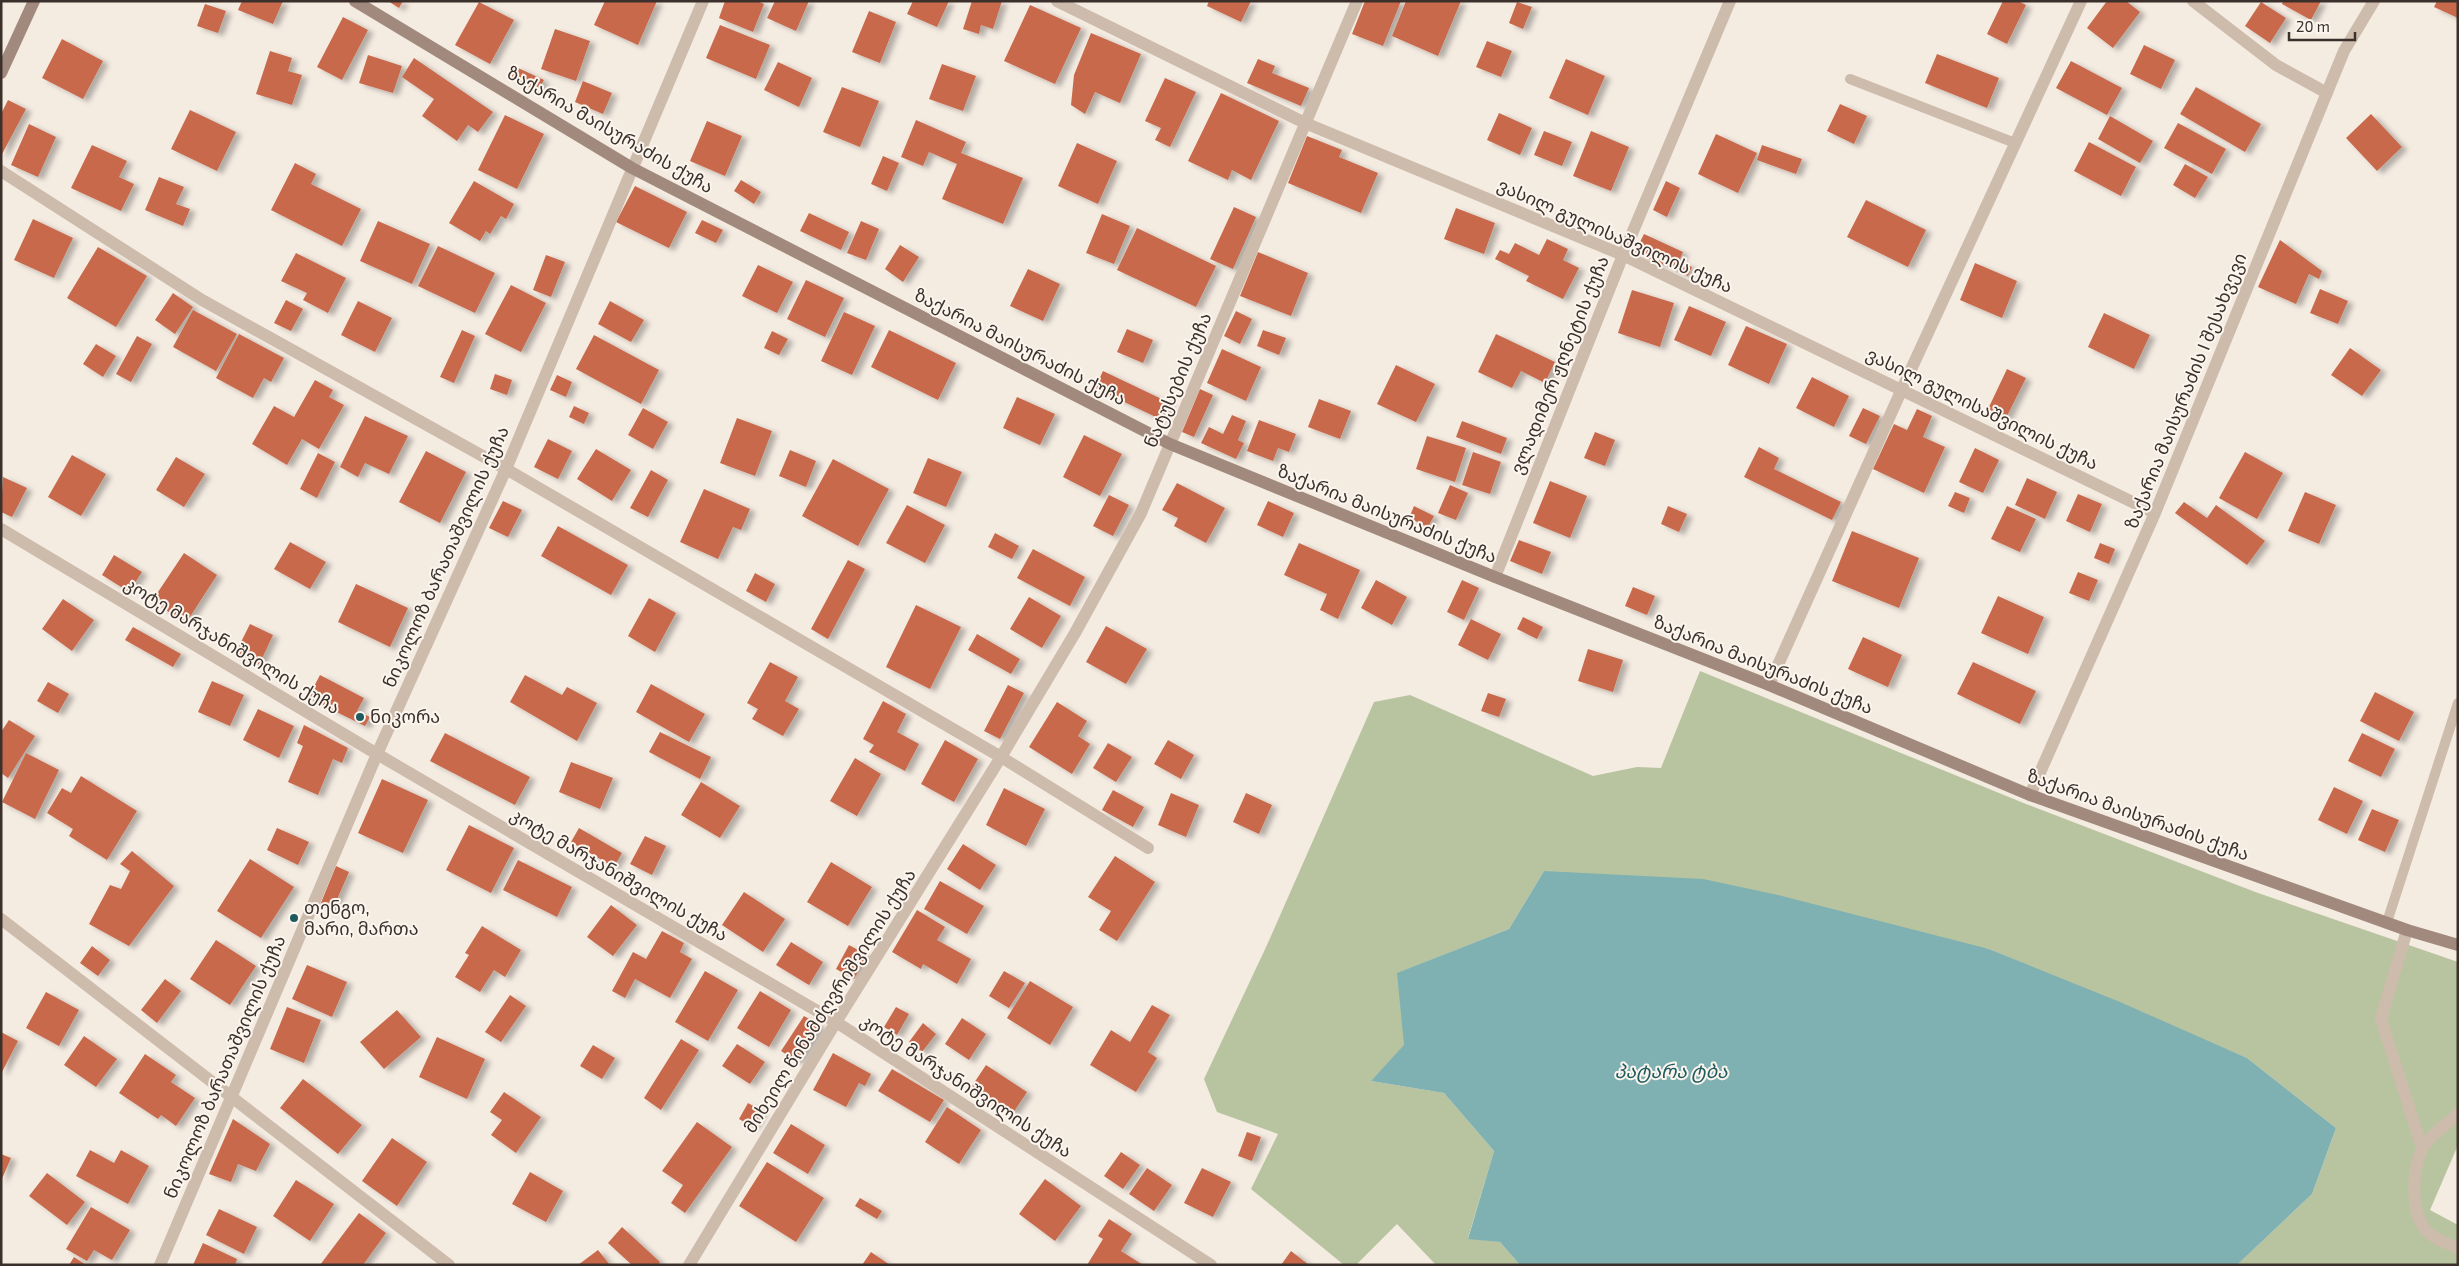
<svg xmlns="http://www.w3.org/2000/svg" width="2459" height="1266" font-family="'Exo 2','Noto Sans Georgian',sans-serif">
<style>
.green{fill:#b8c4a0}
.water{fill:#7fb0b2}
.building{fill:#c8694b;filter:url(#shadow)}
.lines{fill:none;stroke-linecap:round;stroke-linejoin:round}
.lane{stroke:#cdbbac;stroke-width:10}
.street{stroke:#cdbbac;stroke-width:12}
.secondary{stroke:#a18a7d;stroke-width:12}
.poi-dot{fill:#1f5a5e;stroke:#fbf5ee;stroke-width:2}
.labels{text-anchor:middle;stroke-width:4;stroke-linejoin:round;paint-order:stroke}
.street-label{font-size:18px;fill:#3b302b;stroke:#fbf5ee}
.poi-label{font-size:18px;fill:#3b302b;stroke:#fbf5ee;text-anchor:start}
.water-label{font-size:19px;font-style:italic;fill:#1f5a5e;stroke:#fbf5ee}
</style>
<defs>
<filter id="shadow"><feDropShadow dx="5.5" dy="3" stdDeviation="2.5" flood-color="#0004"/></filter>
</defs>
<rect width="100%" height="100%" fill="#f4ebe1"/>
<!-- green -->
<path class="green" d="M1700,671L2026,804L2258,893L2458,962V1145L2430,1210L2458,1225V1265H2237L2312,1194L2336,1128L2247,1058L1989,949L1544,871L1509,929L1398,973L1406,1046L1371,1081L1444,1093L1494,1151L1468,1238L1500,1242L1520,1265H1436L1397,1224L1356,1265H1344L1251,1189L1278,1134L1217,1112L1204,1079L1267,945L1374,702L1410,695L1593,776L1637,767L1661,768Z"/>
<!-- water -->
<path class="water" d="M1544,871L1703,879L1778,895L1989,949L2120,1002L2247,1058L2336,1128L2312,1194L2237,1265H1520L1500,1242L1468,1239L1494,1151L1444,1093L1371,1081L1404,1045L1397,973L1509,929Z"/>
<!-- building -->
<path class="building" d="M242,1H283L273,24L238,10Z
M388,1H403L399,8Z
M605,1H657L638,45L594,25Z
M725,1H757L764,4L753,32L719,18Z
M775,1H809L796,31L767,18Z
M913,1H949L937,27L907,14Z
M972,1H1002L993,29L981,25L979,34L963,29Z
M1209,1H1251L1241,22L1207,6Z
M1365,1H1401L1383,46L1352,34Z
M1406,1H1461L1438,56L1392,36Z
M2003,1H2018L2026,5L2007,44L1987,34Z
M2107,1H2126L2140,12L2113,48L2087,28Z
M2283,1H2321L2311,20L2282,4Z
M2437,1H2458V18L2434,7Z
M479,2L514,20L490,64L455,45Z
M1517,2L1532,7L1523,29L1509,23Z
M2261,2L2286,18L2270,43L2245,26Z
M205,4L226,11L218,33L197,26Z
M1030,5L1081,28L1055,84L1004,61Z
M869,11L896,22L880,63L852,52Z
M343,17L368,30L342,80L317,67Z
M720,25L770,45L756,79L706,58Z
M555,29L590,41L576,81L541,69Z
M1091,33L1141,54L1120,103L1095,92L1085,114L1071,105L1074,75Z
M62,39L103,61L83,99L42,78Z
M1487,41L1512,51L1501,77L1476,67Z
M2144,45L2175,60L2161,89L2130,74Z
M270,51L292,58L288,71L302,75L292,105L256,94Z
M1937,54L1999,78L1987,108L1925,83Z
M368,55L402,66L393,93L359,83Z
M414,58L493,112L478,132L468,125L457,141L422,116L434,99L402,77Z
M1258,59L1275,66L1272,73L1309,88L1301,106L1247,83Z
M1566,59L1605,76L1588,115L1549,98Z
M2071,61L2122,88L2107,115L2056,88Z
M778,62L812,78L799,107L764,90Z
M942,64L976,76L963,111L929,99Z
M516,67L544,80L538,91L511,78Z
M1165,78L1196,92L1170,147L1155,140L1161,128L1145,121Z
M583,81L612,93L603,114L575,102Z
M842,87L879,101L860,147L823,132Z
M2196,87L2261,124L2245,152L2180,114Z
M1221,93L1279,121L1251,180L1232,170L1228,180L1188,161Z
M8,100L26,109L1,156V114Z
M1840,104L1867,116L1854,144L1827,131Z
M190,110L236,132L217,171L171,149Z
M1499,113L1532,128L1520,155L1487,140Z
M2371,114L2402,147L2377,171L2346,138Z
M505,115L544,134L517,189L478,170Z
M2110,116L2153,141L2140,163L2098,139Z
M916,120L966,142L961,153L1023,178L1003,224L942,199L957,164L929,152L923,166L901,157Z
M707,121L742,136L725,176L690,161Z
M2178,123L2226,149L2212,174L2164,148Z
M29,124L56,137L38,177L11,165Z
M1544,131L1572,142L1562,166L1534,155Z
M1591,131L1629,147L1611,191L1573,176Z
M1716,134L1757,153L1738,193L1698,174Z
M1307,136L1342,150L1339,157L1378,173L1361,213L1288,183Z
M2089,142L2136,167L2121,196L2074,171Z
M1077,143L1117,161L1098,204L1058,186Z
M92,145L127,161L119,177L134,184L121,211L71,188Z
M1762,145L1802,159L1796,174L1757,160Z
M883,156L899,163L887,191L871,184Z
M295,163L316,174L311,184L361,209L342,246L271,210Z
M2185,164L2208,177L2195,198L2173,185Z
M159,177L184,187L176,204L190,209L183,226L145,210Z
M741,180L761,192L754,204L734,191Z
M474,181L514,204L506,219L501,216L490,234L486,231L480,241L449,223Z
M1666,181L1680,188L1667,217L1653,210Z
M635,186L687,212L669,248L616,222Z
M1866,200L1926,230L1908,267L1847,237Z
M1234,207L1256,217L1233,269L1210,259Z
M1456,208L1495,223L1484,254L1444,239Z
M809,213L849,232L841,250L800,231Z
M1102,214L1130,226L1114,264L1086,253Z
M33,219L73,238L54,278L14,260Z
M702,220L723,230L716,243L695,233Z
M378,221L430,244L412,284L360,261Z
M861,221L879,229L866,260L847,253Z
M1137,228L1216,266L1196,307L1117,270Z
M1644,234L1683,252L1679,261L1692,267L1688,276L1635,252Z
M1547,239L1568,249L1563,260L1579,268L1563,299L1526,281L1529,276L1495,259L1500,250L1509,254L1515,243L1539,255Z
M2280,240L2322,271L2319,279L2309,274L2296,304L2258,287Z
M900,245L919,257L903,282L885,269Z
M438,246L495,273L475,313L418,286Z
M98,247L147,276L116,327L67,298Z
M1258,252L1308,273L1291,316L1240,296Z
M296,253L346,278L328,313L303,300L307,293L281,281Z
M546,255L565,262L551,297L533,290Z
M1975,263L2017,281L2002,318L1960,300Z
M758,265L793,282L777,313L742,296Z
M1028,269L1060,284L1043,321L1010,306Z
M806,280L844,298L825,337L787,319Z
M511,285L546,303L521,352L485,334Z
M2320,289L2348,301L2338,324L2310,313Z
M1632,290L1674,303L1660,347L1618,333Z
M173,293L193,307L175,334L155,320Z
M286,300L303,309L291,331L274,323Z
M358,301L392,318L375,352L341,335Z
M610,301L644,320L631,342L598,324Z
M1689,306L1726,322L1711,356L1674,340Z
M193,310L237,334L216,371L173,347Z
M1236,311L1252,319L1240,344L1224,336Z
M844,312L875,326L852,375L821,361Z
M2104,313L2150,335L2134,369L2088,347Z
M1746,326L1787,344L1769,384L1728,365Z
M1127,329L1153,340L1143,363L1117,352Z
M462,330L475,336L454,383L440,377Z
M889,330L956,363L938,400L871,367Z
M1263,330L1286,338L1279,355L1257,346Z
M772,331L788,339L779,355L764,348Z
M239,334L284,358L271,382L264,378L253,398L216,378Z
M1496,334L1555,362L1545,383L1521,371L1512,388L1478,372Z
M594,335L659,370L641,404L576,369Z
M137,336L152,344L131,382L116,374Z
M96,344L116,356L103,377L83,364Z
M2350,348L2381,370L2362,396L2331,375Z
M1222,349L1261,367L1246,401L1207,383Z
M1396,365L1435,384L1416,422L1377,404Z
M2007,369L2026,378L2006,418L1988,409Z
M1103,371L1170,403L1162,420L1095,388Z
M495,374L512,380L507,395L490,389Z
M557,375L572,382L566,397L550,390Z
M1812,377L1849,396L1834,427L1796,408Z
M315,380L333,390L329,397L344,405L319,449L302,439L287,465L252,444L274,406L294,417Z
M1200,389L1213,395L1194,437L1182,432Z
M1017,397L1055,414L1040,445L1003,428Z
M1319,399L1351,411L1340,439L1308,427Z
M574,406L589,413L584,424L569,417Z
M643,408L668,422L653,449L628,435Z
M1863,408L1880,416L1866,444L1849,436Z
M1917,409L1932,416L1923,437L1945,447L1924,493L1873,469L1894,424L1907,430Z
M1232,415L1246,421L1238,440L1244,443L1236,459L1201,443L1209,427L1223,434Z
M365,416L408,436L389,474L365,463L358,477L340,467Z
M737,418L772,431L755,476L720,463Z
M1259,420L1296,434L1289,452L1278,448L1273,461L1247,451Z
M1462,421L1507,438L1501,454L1456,437Z
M1595,432L1615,440L1605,466L1584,458Z
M1084,435L1122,454L1100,496L1063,477Z
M1427,436L1466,448L1455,482L1416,469Z
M548,439L572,451L558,479L534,467Z
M1759,447L1779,458L1774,469L1841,502L1832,520L1744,477Z
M1975,448L1999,460L1983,493L1959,482Z
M596,449L631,470L612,501L577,479Z
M790,450L816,461L806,487L779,476Z
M426,451L466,472L440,523L399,502Z
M1473,452L1501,462L1490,494L1462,485Z
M2245,452L2283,473L2257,519L2219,498Z
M318,453L335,462L317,498L300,489Z
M72,455L106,474L81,516L48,497Z
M176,457L205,474L184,507L156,490Z
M928,458L962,472L946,507L913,493Z
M833,459L889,489L858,546L802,516Z
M651,470L668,480L648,517L630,508Z
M3,477L27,488L12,517L1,512Z
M2027,478L2057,492L2045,519L2015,505Z
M1550,481L1587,496L1570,538L1533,523Z
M1177,483L1225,508L1206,543L1174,526L1178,518L1162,510Z
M1450,485L1468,493L1456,520L1438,513Z
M704,489L750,509L741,530L733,527L718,559L680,542Z
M1955,492L1970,498L1964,513L1948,506Z
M2305,492L2336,505L2319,544L2288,531Z
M2078,494L2102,504L2090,532L2066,521Z
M1109,495L1129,505L1113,536L1093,526Z
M503,501L522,510L508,537L489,528Z
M1268,501L1294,513L1283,537L1257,525Z
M2184,502L2207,518L2216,505L2265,541L2247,565L2175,513Z
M907,505L945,525L925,563L886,543Z
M1414,506L1434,516L1428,527L1409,518Z
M1668,506L1687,514L1679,532L1661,524Z
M2007,506L2036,519L2020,552L1991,539Z
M558,526L628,565L611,595L541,556Z
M1852,531L1919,558L1899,608L1832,581Z
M995,533L1019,546L1012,559L988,547Z
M1519,540L1551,552L1542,574L1510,561Z
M290,542L326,562L310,589L274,569Z
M1299,543L1360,570L1338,619L1320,610L1327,594L1284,575Z
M2100,543L2115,549L2109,564L2094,558Z
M1033,549L1085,577L1070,606L1017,578Z
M184,553L217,575L186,623L152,601Z
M114,555L142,572L129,592L102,575Z
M848,560L865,569L828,639L811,629Z
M2078,572L2098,580L2089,601L2069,593Z
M755,573L775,584L766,602L746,591Z
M1376,580L1407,597L1392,625L1361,608Z
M1462,580L1479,588L1464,620L1447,612Z
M356,584L408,608L390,647L338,622Z
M1633,587L1655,596L1647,615L1625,606Z
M1998,596L2044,617L2028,654L1981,633Z
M1029,597L1061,616L1042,648L1010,629Z
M649,598L676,613L655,652L628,636Z
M63,599L94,620L72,651L42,629Z
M916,605L961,627L930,689L886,667Z
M1523,617L1543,627L1537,639L1517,629Z
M1471,619L1501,634L1488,660L1458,645Z
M250,624L273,635L259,665L235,654Z
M1106,626L1147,649L1126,684L1086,662Z
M133,627L181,654L173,667L125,640Z
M977,634L1020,659L1011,674L968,650Z
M1863,637L1902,655L1888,687L1848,669Z
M1588,649L1623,660L1613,692L1578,681Z
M770,662L798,677L785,701L799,709L783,736L752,719L758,709L747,703Z
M1973,662L2036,691L2020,724L1957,694Z
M320,675L364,698L357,711L370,717L365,726L308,698Z
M525,675L562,695L567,687L597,703L577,741L510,702Z
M212,681L244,695L230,726L198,712Z
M48,682L69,694L58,713L37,701Z
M651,684L705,714L689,742L636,712Z
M1008,685L1024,693L1000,739L984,731Z
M2375,692L2414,712L2399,741L2360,721Z
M1488,693L1506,699L1499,717L1481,711Z
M883,701L906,714L897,732L919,744L905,771L869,752L874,745L863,739Z
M1057,702L1087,721L1078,736L1090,744L1072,774L1029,747Z
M258,709L294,726L279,758L243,740Z
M9,720L35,736L8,778L1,773V732Z
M304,725L348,748L342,763L333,759L318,795L288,782L303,746L297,743Z
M660,732L711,757L700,779L649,752Z
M445,733L530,777L515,805L430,761Z
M2362,733L2395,749L2381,777L2348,761Z
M945,740L978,759L954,802L921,784Z
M1168,740L1194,755L1181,779L1154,764Z
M1108,743L1132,757L1116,782L1093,768Z
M26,753L59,770L35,819L2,802Z
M855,758L881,774L857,816L830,801Z
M571,762L613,778L600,809L559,792Z
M81,776L137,811L107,860L69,836L73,829L47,813L62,788L71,793Z
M382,779L428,800L403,853L358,833Z
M701,782L740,806L720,838L681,815Z
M2334,787L2363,801L2347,834L2318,820Z
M1004,788L1045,809L1026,846L986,825Z
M1113,790L1144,807L1133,827L1102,810Z
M1171,793L1199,805L1186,837L1158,825Z
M1246,793L1272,805L1259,834L1233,822Z
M2372,809L2399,820L2385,852L2358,840Z
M469,825L514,848L491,893L446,870Z
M277,828L309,842L298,865L267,850Z
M579,828L622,853L614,867L571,842Z
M645,836L666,846L652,875L630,864Z
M963,844L996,865L980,890L947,869Z
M132,851L174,886L129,946L89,924L110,885L121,889L130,871L120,864Z
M1115,856L1155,882L1117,941L1099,930L1111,911L1088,897Z
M250,859L294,887L261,938L217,911Z
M518,860L572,887L557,917L503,890Z
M831,862L872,887L848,926L807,902Z
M336,866L349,872L332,911L320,905Z
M940,881L984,906L967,934L924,909Z
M744,892L785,919L763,952L722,925Z
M611,905L637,925L613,956L587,937Z
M917,910L945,927L937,940L971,959L957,984L923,964L921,969L892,952Z
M482,926L521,950L505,977L494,970L480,992L455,977L469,955L465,953Z
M662,931L684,943L680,952L692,959L670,998L635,979L625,998L612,991L633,952L646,959Z
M216,940L256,966L230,1005L190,979Z
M791,942L823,962L809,985L776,965Z
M849,945L867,955L854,979L836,969Z
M92,946L110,960L98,976L80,963Z
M307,965L347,982L332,1017L292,999Z
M705,971L738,990L708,1041L675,1022Z
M1004,971L1025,983L1009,1008L989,996Z
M165,979L181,991L157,1023L141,1010Z
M1030,981L1073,1007L1050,1045L1007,1018Z
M760,991L791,1010L769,1047L737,1028Z
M46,992L79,1010L59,1046L26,1028Z
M510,995L526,1006L501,1042L485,1032Z
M1152,1005L1170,1015L1148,1052L1157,1058L1136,1092L1090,1065L1111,1030L1130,1042Z
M287,1007L321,1020L304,1063L270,1049Z
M896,1007L909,1014L897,1035L884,1027Z
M397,1010L421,1037L384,1069L360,1042Z
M804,1016L821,1026L798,1062L781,1051Z
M962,1018L986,1034L969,1060L945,1044Z
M923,1023L936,1034L922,1052L909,1042Z
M1,1032L18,1041L1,1074Z
M84,1036L117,1059L96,1087L64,1065Z
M437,1037L485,1059L467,1099L419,1077Z
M681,1039L699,1050L661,1110L644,1098Z
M737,1044L765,1062L750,1084L722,1066Z
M593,1045L615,1058L602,1079L580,1066Z
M833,1053L871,1074L865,1086L859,1083L846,1107L813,1090Z
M145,1054L176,1075L171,1082L195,1098L176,1126L161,1115L158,1119L119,1093Z
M986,1065L1027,1092L1013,1113L972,1086Z
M892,1069L944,1100L930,1122L878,1091Z
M303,1079L362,1125L338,1154L280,1108Z
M504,1092L541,1117L516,1153L491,1135L502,1120L490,1112Z
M748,1103L762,1111L753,1127L739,1119Z
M947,1107L981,1130L959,1164L925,1142Z
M233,1119L270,1144L256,1171L238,1164L231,1182L209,1174Z
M697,1122L732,1147L685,1213L671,1203L683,1185L662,1171Z
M791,1124L825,1145L808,1174L773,1153Z
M1247,1132L1261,1137L1252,1161L1238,1156Z
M392,1138L427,1162L397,1206L362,1181Z
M90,1150L114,1163L121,1150L149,1166L128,1204L76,1176Z
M1121,1152L1140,1165L1123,1189L1104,1176Z
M1,1154L11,1158L1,1181Z
M767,1162L824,1198L796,1242L739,1206Z
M1147,1168L1172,1185L1154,1211L1129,1194Z
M1202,1168L1231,1182L1213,1217L1184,1203Z
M530,1172L563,1191L546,1222L512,1204Z
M47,1173L85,1202L67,1225L29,1196Z
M1045,1179L1081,1206L1055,1241L1019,1214Z
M296,1180L334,1204L310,1241L273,1216Z
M860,1198L882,1211L877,1219L855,1206Z
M91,1207L130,1230L112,1260L94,1250L87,1261L66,1249Z
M219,1209L257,1227L244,1254L206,1235Z
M359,1213L386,1233L363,1265H320Z
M1109,1219L1132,1234L1121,1251L1143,1265H1087L1103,1239L1098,1236Z
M622,1227L660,1262L658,1265H632L608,1243Z
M203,1243L237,1259L235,1265H193Z
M598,1250L610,1265H578Z
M1291,1251L1309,1265H1281Z
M871,1252L890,1265H862Z
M74,1257L86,1265H69Z"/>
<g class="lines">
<!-- lane -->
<path class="lane" d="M1850,79L2015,143
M2387,922L2458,703"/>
<!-- street -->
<path class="street" d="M1057,1L1305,123L1623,255L2155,513
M2193,1L2276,65L2327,93
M1,171L202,300L506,469L1001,757L1148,848
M1,529L377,754L836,1022L1211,1265
M1495,577L1623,255L1730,1
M1769,685L1902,389L2081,1
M2030,795L2155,513L2344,51L2374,1
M1,919L449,1265
M2407,930L2381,1019L2422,1148
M2458,1114C2449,1122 2426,1139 2422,1149C2412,1171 2409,1217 2430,1234C2437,1240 2449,1244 2458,1248
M160,1265L377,754L506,469L703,1
M689,1265L836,1022L1001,757L1075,633L1141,513L1357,1"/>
<!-- secondary -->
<path class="secondary" d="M355,1L632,168L1170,444L1495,577L1769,685L2030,795L2407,930L2458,945
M1,73L34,1"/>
</g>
<!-- markers -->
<g class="poi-dot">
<circle cx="360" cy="717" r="5"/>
<circle cx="294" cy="918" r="5"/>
</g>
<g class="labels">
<!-- street labels -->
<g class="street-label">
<text transform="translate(610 130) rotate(30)" y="6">ზაქარია მაისურაძის ქუჩა</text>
<text transform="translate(1615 236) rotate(24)" y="6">ვასილ გულისაშვილის ქუჩა</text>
<text transform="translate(1020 347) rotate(27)" y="6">ზაქარია მაისურაძის ქუჩა</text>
<text transform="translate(1560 365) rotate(-68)" y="6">ვლადიმერ ჟღნეტის ქუჩა</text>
<text transform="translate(1178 380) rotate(-67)" y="6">ნატუსების ქუჩა</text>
<text transform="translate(2186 391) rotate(-68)" y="6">ზაქარია მაისურაძის I შესახვევი</text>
<text transform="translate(1982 409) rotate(26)" y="6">ვასილ გულისაშვილის ქუჩა</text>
<text transform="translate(1387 514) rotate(22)" y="6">ზაქარია მაისურაძის ქუჩა</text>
<text transform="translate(446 557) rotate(-66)" y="6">ნიკოლოზ ბარათაშვილის ქუჩა</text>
<text transform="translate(232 646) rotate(31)" y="6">კოტე მარჯანიშვილის ქუჩა</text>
<text transform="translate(1763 665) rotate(22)" y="6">ზაქარია მაისურაძის ქუჩა</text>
<text transform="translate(2138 815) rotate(20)" y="6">ზაქარია მაისურაძის ქუჩა</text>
<text transform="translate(619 875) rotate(30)" y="6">კოტე მარჯანიშვილის ქუჩა</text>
<text transform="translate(830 1001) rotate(-58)" y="6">მიხეილ წინამძღვრიშვილის ქუჩა</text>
<text transform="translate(225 1067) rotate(-67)" y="6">ნიკოლოზ ბარათაშვილის ქუჩა</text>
<text transform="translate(966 1086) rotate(33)" y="6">კოტე მარჯანიშვილის ქუჩა</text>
</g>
<!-- poi labels -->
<g class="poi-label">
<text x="370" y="723">ნიკორა</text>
<text x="304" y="914">თენგო,<tspan x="304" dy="21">მარი, მართა</tspan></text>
</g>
<!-- water labels -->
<g class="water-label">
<text x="1671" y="1078">პატარა ტბა</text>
</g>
</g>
<!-- border -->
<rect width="2459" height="1266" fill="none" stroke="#3b302b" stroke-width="5"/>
<!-- scale -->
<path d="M2289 32v8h66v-8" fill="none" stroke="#3b302b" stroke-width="2.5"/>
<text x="2296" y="32" font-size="15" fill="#3b302b" stroke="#fbf5ee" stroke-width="4" paint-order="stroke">20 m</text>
</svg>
